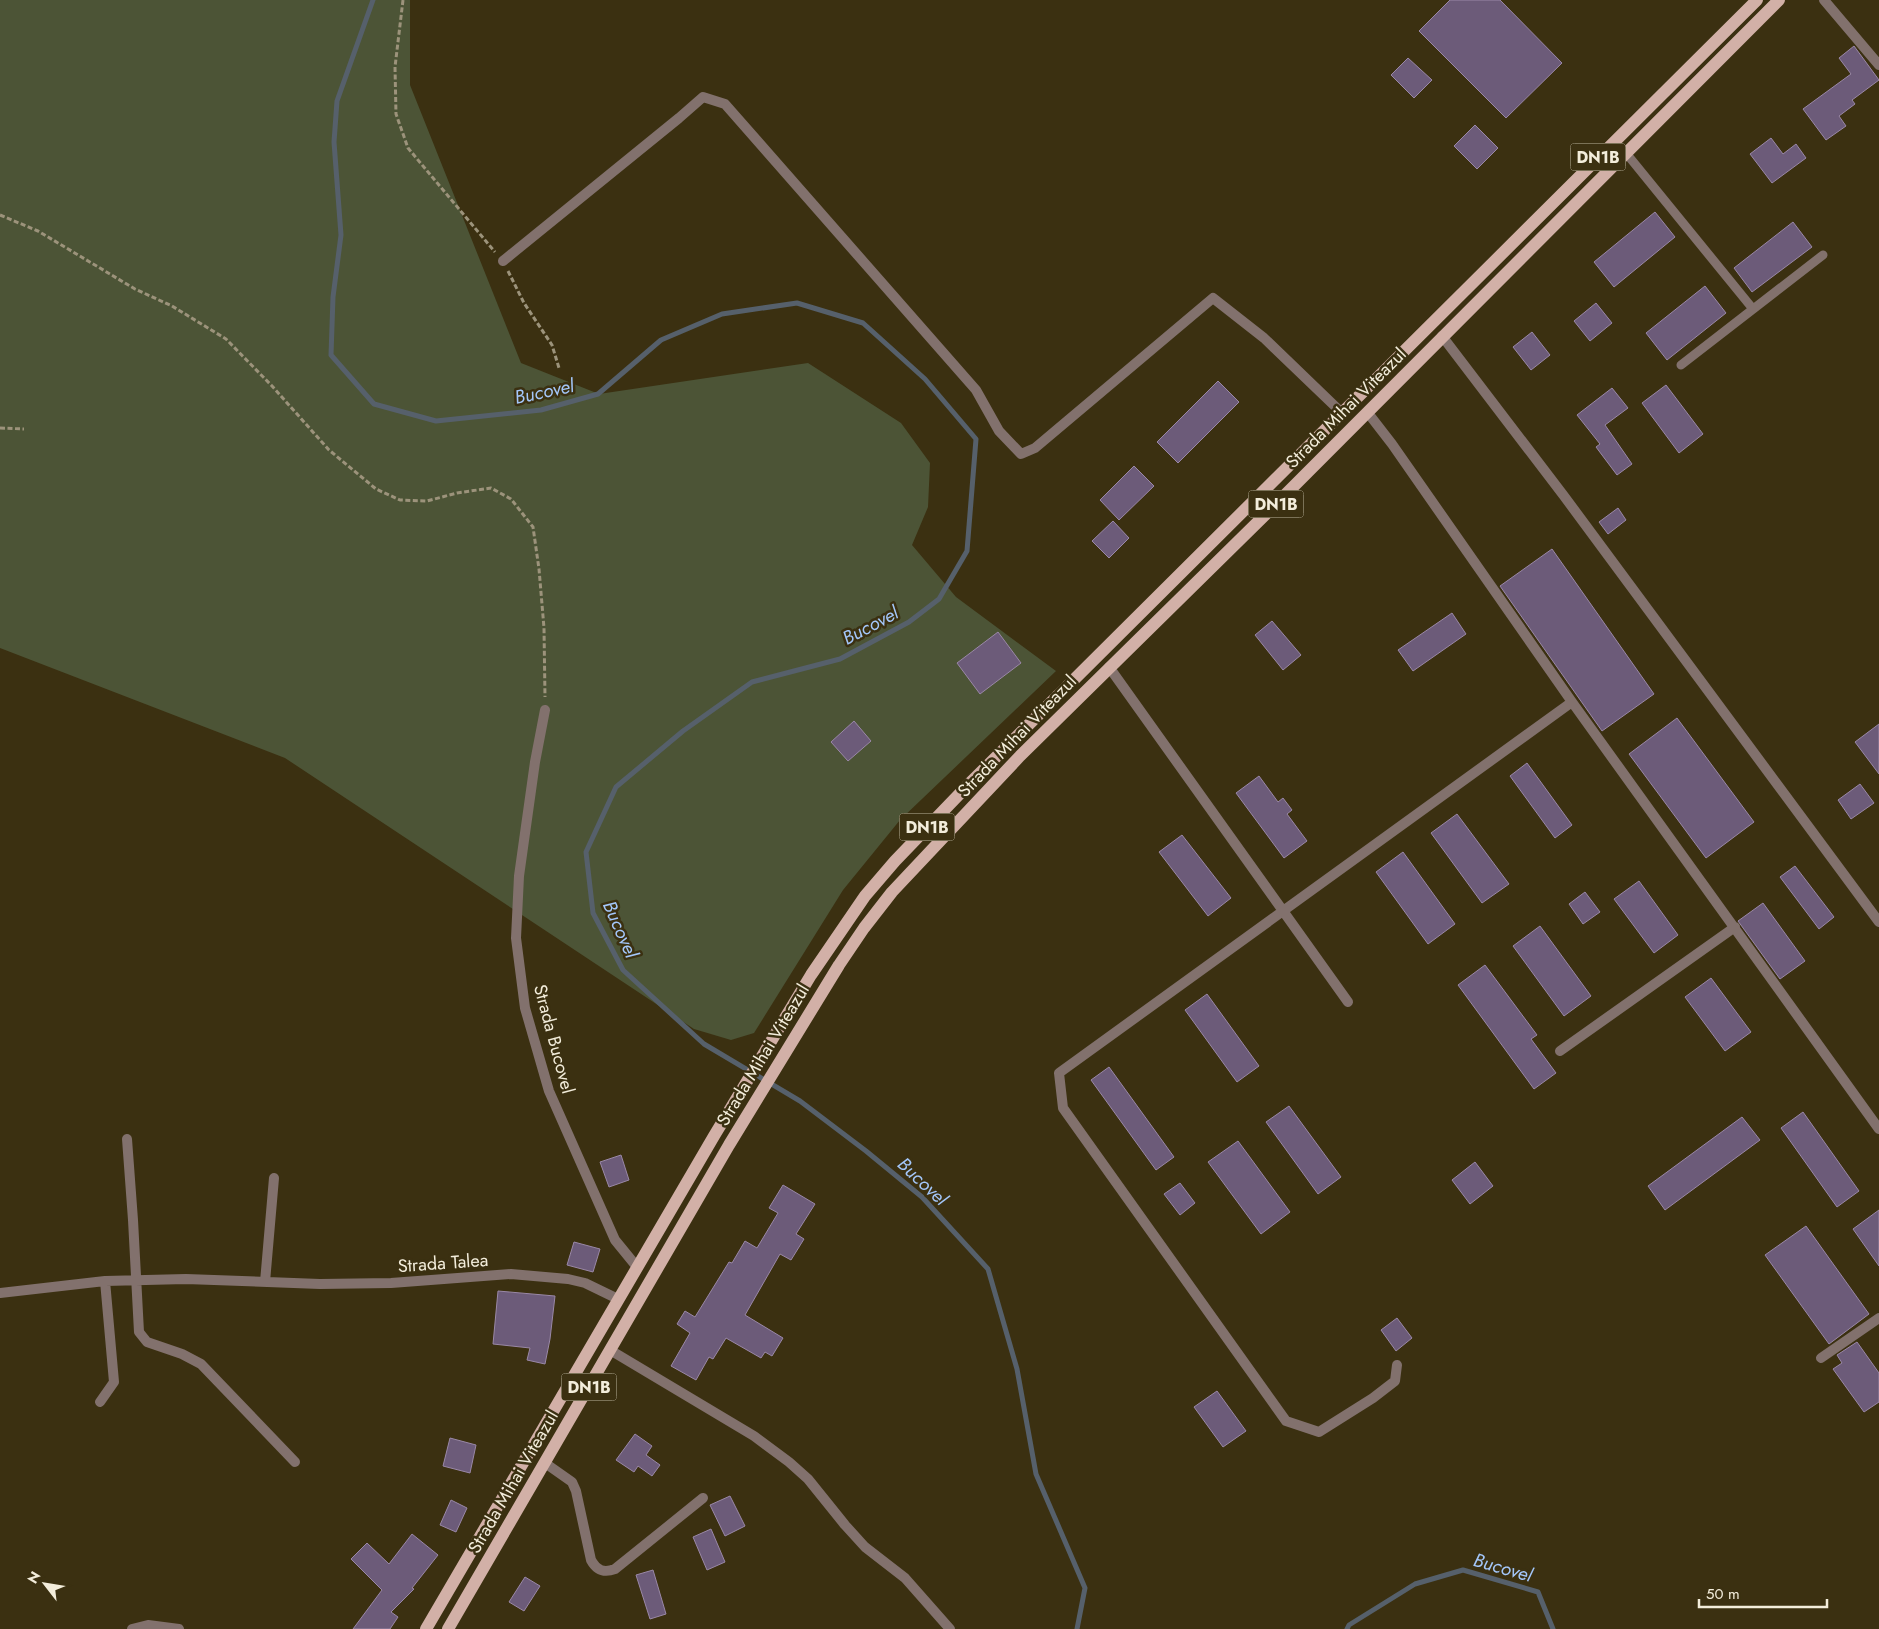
<svg xmlns="http://www.w3.org/2000/svg" width="1879" height="1629" font-family="Jost,sans-serif">
<style>
.green{fill:#4c5436}
.lines{fill:none;stroke-linecap:round;stroke-linejoin:round}
.stream{stroke:#56606b;stroke-width:5}
.building{fill:#6c5b79;stroke:#9a88a7}
.path{stroke:#9c937b;stroke-width:3;stroke-dasharray:5 2.5;stroke-linecap:butt}
.lane{stroke:#82716d;stroke-width:9}
.street{stroke:#82716d;stroke-width:10}
.primary{stroke:#d2b0a7;stroke-width:12}
.labels{text-anchor:middle;stroke-width:5;stroke-linejoin:round;paint-order:stroke}
.shield{fill:#3b3011;stroke:#bcb49e;stroke-width:1}
.shield-label{font-size:16px;font-weight:bold;fill:#f3eddb}
.street-label{font-size:18px;fill:#f3eddb;stroke:#3b3011}
.water-label{font-size:19px;font-style:italic;fill:#a4c7fa;stroke:#3b3011}
</style>
<rect width="100%" height="100%" fill="#3b3011"/>
<!-- green -->
<path class="green" d="M0,0H410V85L521,363L599,394L808,363L901,423L930,463L928,507L912,545L956,597L1056,671L900,820L843,890L754,1033L731,1040L694,1029L285,758L0,648Z"/>
<g class="lines">
<!-- stream -->
<path class="stream" d="M373,0L337,101L334,142L341,235L333,297L331,355L374,404L436,421L541,410L598,394L661,340L722,314L797,303L863,323L925,379L976,439L967,551L939,599L909,622L840,659L752,682L683,731L616,787L586,852L593,913L623,970L704,1044L800,1101L866,1151L922,1197L988,1269L1017,1369L1036,1474L1085,1588L1077,1629
M1347,1629L1349,1625L1415,1584L1463,1570L1538,1592L1553,1629"/>
</g>
<!-- building -->
<path class="building" d="M1450,0H1500L1562,63L1506,118L1419,31Z
M1854,46L1879,80L1852,100L1855,104L1839,116L1846,126L1826,140L1803,109L1851,74L1839,58Z
M1408,58L1432,80L1414,98L1391,75Z
M1475,125L1498,148L1477,169L1454,146Z
M1771,138L1783,154L1796,144L1806,158L1772,183L1750,154Z
M1655,212L1675,237L1614,287L1594,262Z
M1793,222L1812,247L1752,292L1734,268Z
M1705,286L1726,313L1667,360L1646,333Z
M1596,303L1612,323L1590,341L1574,321Z
M1532,332L1550,355L1531,370L1513,347Z
M1218,381L1239,402L1178,463L1157,442Z
M1666,385L1703,434L1679,453L1642,403Z
M1612,388L1628,408L1605,425L1632,464L1617,475L1596,447L1600,444L1577,415Z
M1134,466L1154,486L1119,520L1100,500Z
M1618,508L1626,520L1608,534L1599,522Z
M1113,521L1129,538L1109,558L1092,541Z
M1552,549L1654,694L1602,731L1500,586Z
M1452,613L1466,634L1413,671L1398,650Z
M1272,621L1301,655L1283,670L1255,635Z
M998,632L1021,663L980,694L957,663Z
M1677,718L1754,822L1706,858L1629,754Z
M854,721L871,741L848,761L831,742Z
M1879,724V774L1855,742Z
M1527,763L1572,825L1555,838L1510,776Z
M1259,776L1278,802L1283,798L1292,810L1287,814L1307,841L1284,858L1236,793Z
M1860,784L1874,803L1851,819L1838,800Z
M1457,814L1509,884L1482,903L1431,833Z
M1182,835L1231,898L1208,916L1159,852Z
M1403,852L1455,924L1428,944L1376,872Z
M1795,866L1834,917L1819,929L1780,877Z
M1639,881L1678,935L1654,953L1614,899Z
M1585,892L1600,912L1583,924L1569,904Z
M1763,903L1805,961L1780,979L1738,921Z
M1540,926L1591,996L1564,1016L1513,946Z
M1485,965L1537,1035L1531,1039L1556,1073L1534,1089L1458,985Z
M1711,978L1751,1032L1725,1051L1685,997Z
M1207,994L1259,1066L1237,1082L1185,1010Z
M1109,1067L1174,1157L1156,1170L1091,1080Z
M1289,1106L1341,1177L1318,1194L1266,1122Z
M1803,1112L1859,1191L1837,1207L1781,1128Z
M1742,1117L1760,1140L1665,1210L1648,1186Z
M1238,1141L1290,1212L1261,1234L1208,1162Z
M621,1155L629,1180L609,1187L600,1162Z
M1475,1162L1493,1186L1470,1204L1452,1180Z
M1180,1183L1195,1203L1180,1215L1164,1194Z
M783,1185L815,1204L796,1234L804,1239L791,1260L780,1254L745,1315L783,1338L772,1356L765,1352L761,1358L726,1338L713,1359L709,1357L696,1380L671,1366L690,1333L677,1324L685,1311L695,1317L729,1262L732,1263L745,1241L757,1248L778,1213L769,1208Z
M1879,1210V1266L1853,1229Z
M1806,1226L1869,1314L1829,1344L1765,1255Z
M574,1242L600,1249L593,1272L567,1265Z
M498,1291L555,1296L550,1339L545,1364L527,1360L530,1348L493,1344Z
M1397,1318L1412,1338L1396,1351L1381,1330Z
M1857,1342L1879,1373V1402L1864,1412L1833,1369L1842,1363L1837,1355Z
M1217,1391L1246,1431L1223,1447L1194,1407Z
M635,1434L652,1446L646,1455L660,1465L652,1476L638,1466L634,1472L616,1460Z
M450,1438L476,1445L470,1473L443,1466Z
M730,1496L745,1526L725,1536L710,1505Z
M451,1500L467,1508L456,1532L440,1525Z
M711,1529L725,1562L707,1570L693,1537Z
M412,1534L438,1555L412,1588L414,1589L391,1612L398,1617L390,1629H353L382,1590L351,1559L367,1543L389,1564Z
M653,1570L666,1614L650,1619L636,1575Z
M525,1577L540,1586L524,1611L509,1602Z"/>
<g class="lines">
<!-- path -->
<path class="path" d="M403,0L395,67L396,114L408,148L495,252
M0,215L38,231L135,289L172,306L226,339L272,386L329,450L376,489L400,500L427,501L457,493L491,488L511,499L533,527L539,569L544,628L545,697
M508,271L524,303L552,345L559,368
M0,428L24,429"/>
<!-- lane -->
<path class="lane" d="M1626,153L1753,309
M1681,365L1823,255"/>
<!-- street -->
<path class="street" d="M1824,0L1879,65
M503,261L679,118L703,97L725,104L976,390L999,431L1021,454L1035,448L1213,298L1264,338L1342,413
M1442,336L1564,496L1879,922
M1368,413L1392,444L1572,702L1879,1129
M1109,667L1348,1002
M545,710L535,762L519,876L516,938L525,1008L549,1091L615,1240L637,1267
M1560,1051L1735,927
M127,1139L133,1220L139,1332L147,1342L182,1354L201,1364L295,1462
M265,1282L274,1178
M0,1293L105,1281L186,1279L320,1284L391,1283L511,1274L568,1279L585,1283L618,1299
M610,1350L754,1436L789,1462L808,1479L845,1525L865,1547L905,1578L950,1629
M1821,1358L1879,1318
M1397,1365L1395,1381L1373,1398L1319,1432L1286,1421L1063,1108L1059,1073L1572,702
M100,1402L114,1382L105,1281
M545,1463L572,1482L576,1491L591,1560C597,1571 604,1573 615,1569L703,1498
M132,1629L148,1625L179,1629"/>
<!-- primary -->
<path class="primary" d="M426,1629L714,1136L811,975L865,896L895,861L971,782L1757,0
M448,1629L729,1145L839,965L864,928L892,892L1020,756L1272,508L1779,0"/>
</g>
<g class="labels">
<!-- shield labels -->
<g class="shield">
<rect x="1570.5" y="143.5" width="55" height="27" rx="4"/>
<rect x="1248.5" y="490.5" width="55" height="27" rx="4"/>
<rect x="899.5" y="813.5" width="55" height="27" rx="4"/>
<rect x="561.5" y="1373.5" width="55" height="27" rx="4"/>
</g>
<g class="shield-label">
<text x="1598" y="163">DN1B</text>
<text x="1276" y="510">DN1B</text>
<text x="927" y="833">DN1B</text>
<text x="589" y="1393">DN1B</text>
</g>
<!-- street labels -->
<g class="street-label">
<text transform="translate(1346 408) rotate(-45)" y="6">Strada Mihai Viteazul</text>
<text transform="translate(1017 736) rotate(-46)" y="6">Strada Mihai Viteazul</text>
<text transform="translate(554 1039) rotate(75)" y="6">Strada Bucovel</text>
<text transform="translate(763 1055) rotate(-59)" y="6">Strada Mihai Viteazul</text>
<text transform="translate(443 1263) rotate(-4)" y="6">Strada Talea</text>
<text transform="translate(513 1482) rotate(-60)" y="6">Strada Mihai Viteazul</text>
</g>
<!-- water labels -->
<g class="water-label">
<text transform="translate(544 391) rotate(-12)" y="7">Bucovel</text>
<text transform="translate(870 625) rotate(-28)" y="7">Bucovel</text>
<text transform="translate(621 929) rotate(66)" y="7">Bucovel</text>
<text transform="translate(923 1181) rotate(43)" y="7">Bucovel</text>
<text transform="translate(1503 1567) rotate(16)" y="7">Bucovel</text>
</g>
</g>
<!-- north arrow -->
<g transform="translate(45 1584) rotate(301)" stroke="#3b3011" stroke-width="4" paint-order="stroke">
<path d="M0-4L9 19L0 12L-9 19Z" fill="#f3eddb"/>
<text y="-8" font-size="14" font-weight="bold" text-anchor="middle" fill="#f3eddb">N</text>
</g>
<!-- scale -->
<path d="M1699 1599v8h128v-8" fill="none" stroke="#f3eddb" stroke-width="2.5"/>
<text x="1706" y="1599" font-size="15" fill="#f3eddb" stroke="#3b3011" stroke-width="4" paint-order="stroke">50 m</text>
</svg>
